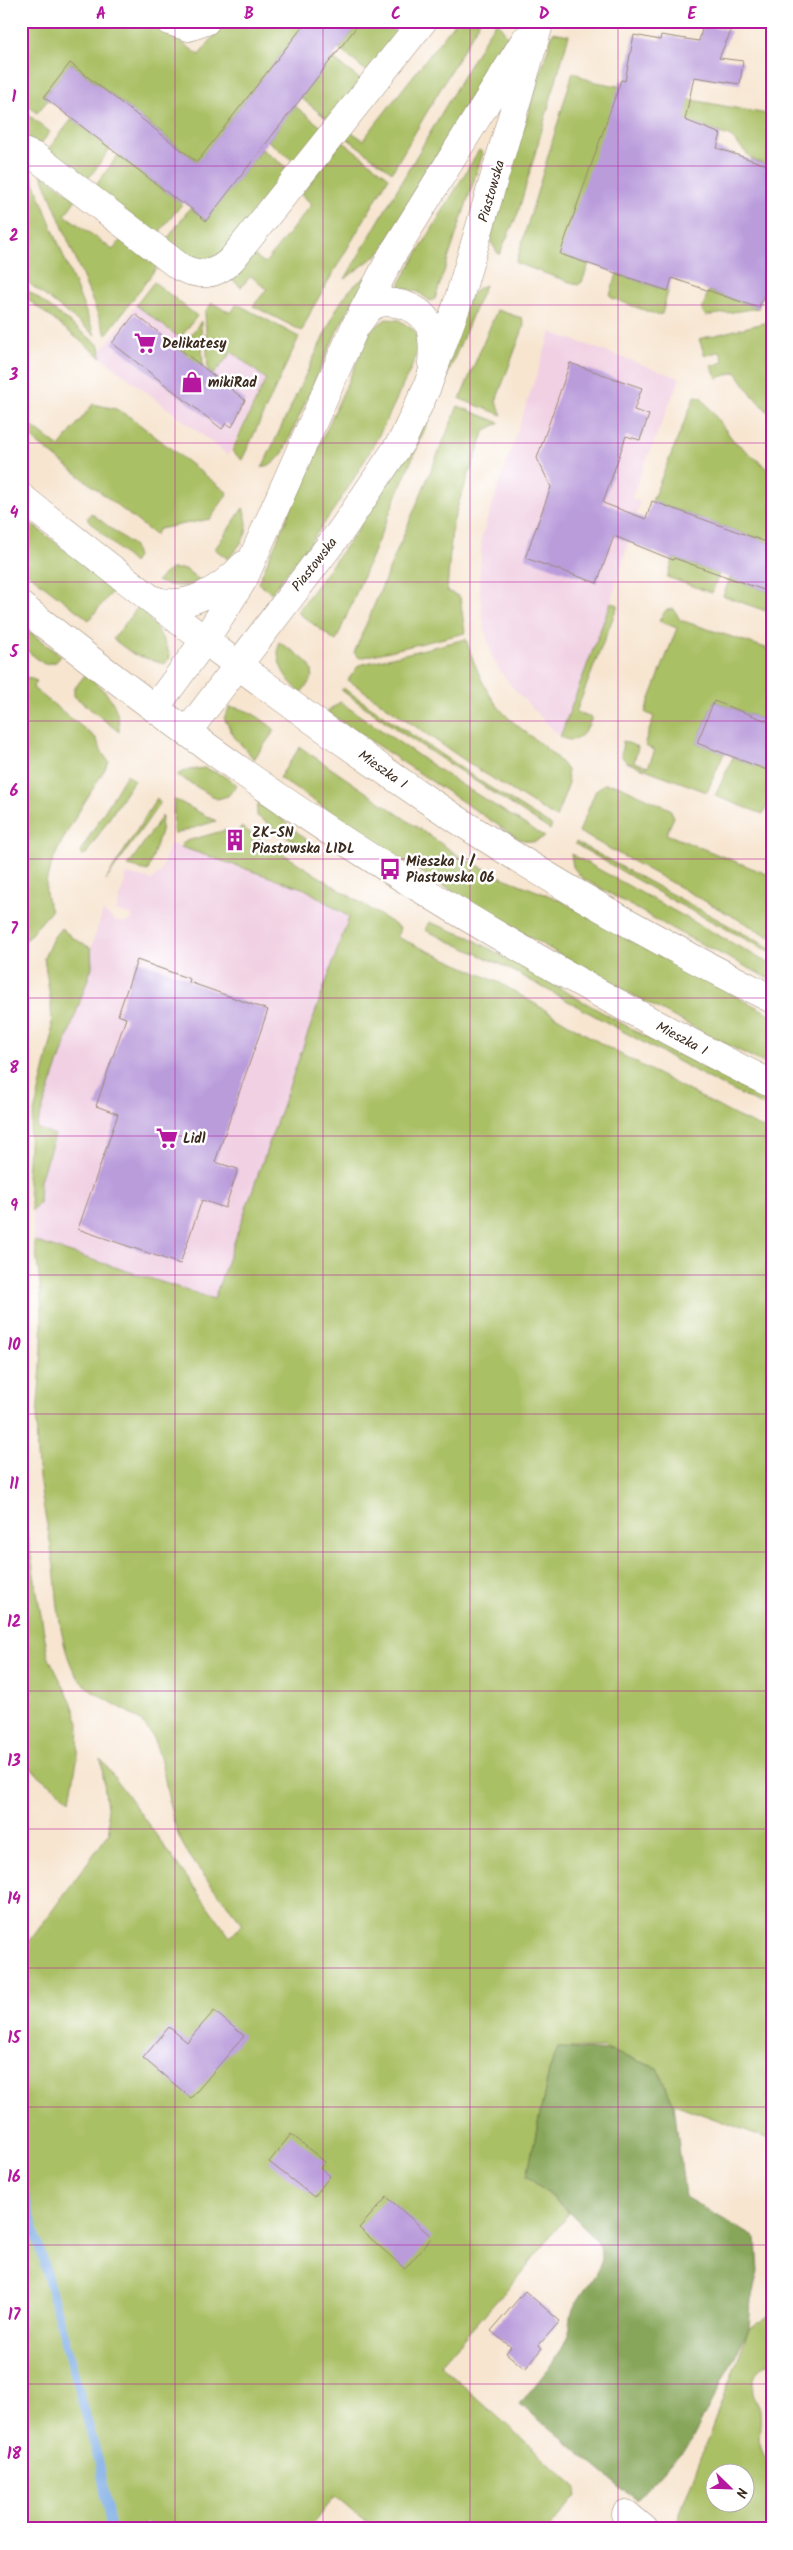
<svg xmlns="http://www.w3.org/2000/svg" width="793" height="2550" font-family="Kalam,sans-serif">
<style>
.built{fill:#f1d0e3}
.green{fill:#aac065;stroke:#727542;fill-rule:evenodd}
.forest{fill:#87a65a;stroke:#61683c}
.lines{fill:none;stroke-linecap:round;stroke-linejoin:round}
.stream{stroke:#7aaae4;stroke-width:9}
.building{fill:#ba9cdb}
.minor-casing{stroke:#987;stroke-width:29}
.tertiary-casing{stroke:#987;stroke-width:29}
.minor{stroke:#fff;stroke-width:28}
.tertiary{stroke:#fff;stroke-width:28}
.grid{fill:none;stroke:#b5179e;stroke-width:1;stroke-opacity:0.55}
.labels{text-anchor:middle;stroke-width:5;stroke-linejoin:round;paint-order:stroke}
.street-label{font-size:14px;fill:#3b2a1e;stroke:#fff}
.poi-label{font-size:14px;font-weight:bold;fill:#3b2a1e;stroke:#fff;text-anchor:start}
.neatline{fill:none;stroke:#b5179e;stroke-width:2}
.grid-label{font-size:16px;text-anchor:middle;font-weight:bold;fill:#b5179e}
</style>
<rect width="100%" height="100%" fill="#fff"/>
<filter id="ink" filterUnits="userSpaceOnUse"><feTurbulence type="fractalNoise" baseFrequency=".02" numOctaves="2"/><feDisplacementMap in="SourceGraphic" scale="10" xChannelSelector="R" yChannelSelector="G"/><feConvolveMatrix kernelMatrix="1 2 1 2 8 2 1 2 1" color-interpolation-filters="sRGB"/></filter>
<filter id="wash" filterUnits="userSpaceOnUse"><feTurbulence type="fractalNoise" baseFrequency=".0096" numOctaves="4" result="noise"/><feDisplacementMap in="SourceGraphic" scale="20" xChannelSelector="R" yChannelSelector="G"/><feGaussianBlur stdDeviation="1.12" result="paint"/><feColorMatrix in="noise" values="0 0 0 0 0 0 0 0 0 0 0 0 0 0 0 0 0 1.4 0 .05"/><feComposite in="paint" operator="in"/></filter>
<g filter="url(#wash)">
<rect width="100%" height="100%" fill="#f7e5d0"/>
<!-- built -->
<path class="built" d="M136,305L185,343L181,350L213,375L232,352L266,379L228,455L101,357L100,352Z
M551,332L680,378L631,498L640,502L611,602L560,737L512,687L499,669L491,654L483,620L479,584L482,535Z
M241,827L355,899L214,1299L34,1241L32,1211L39,1204L40,1180L55,1136L36,1128L92,967L91,948L103,911L115,921L126,923L133,919L131,915L116,911L127,874L152,880L160,873L170,844L203,854L236,834Z"/>
<!-- green -->
<path class="green" d="M21,21H154L199,55L226,21H307L203,155L208,170L71,63L44,96L48,100L37,113L21,101Z
M361,21H382L399,35L369,73L339,49Z
M456,21H480L392,172L344,136L349,130L363,140Z
M497,21L508,37L383,250L345,279L487,35Z
M553,32L569,35L518,213L499,255L491,242V235Z
M332,58L362,81L330,121L301,98Z
M573,72L591,81L612,85L772,115V167L753,160L731,137L674,116L560,254L589,264L582,282L578,285L516,263Z
M295,106L324,129L297,164L268,141Z
M21,109L50,132L39,146L21,133Z
M72,119L110,149L86,182L46,152Z
M342,141L389,177L312,309L302,331L253,306L267,289L251,276L241,287L231,279L251,253L265,263L312,204L301,195Z
M262,149L291,171L226,251L207,260L200,261L191,258L165,242L190,208L206,220Z
M479,150L483,153L435,299L430,301L418,292L400,287V283Z
M118,155L182,204L157,235L94,188Z
M21,161L26,162L95,335L21,277Z
M41,173L76,199L65,215L113,250L124,236L160,263L106,335Z
M617,274L668,291L662,314L657,315L612,298L610,295Z
M367,276L336,333L283,453L274,463L262,468L336,310C345,295 352,285 367,276Z
M154,282L197,316L180,338L136,305Z
M21,285L100,346L101,357L21,294Z
M485,285L336,641L297,612L357,531L470,297L477,289Z
M708,291L759,308L706,316L702,311Z
M212,303L231,313L237,304L299,337L242,460L232,451L266,379L232,352L213,375L208,371L205,312Z
M497,310L522,318L524,326L496,401L502,415L460,399Z
M386,319L399,320L414,330C424,349 410,370 402,387C369,463 323,529 271,593L258,583L371,330Z
M201,321L203,367L180,350Z
M772,321V416L753,396L736,372L717,378L711,366L724,362L720,351L705,356L699,339Z
M695,396L701,397L733,440L772,472V544L652,501Z
M93,404L116,409L130,417L228,493L210,519L159,529L155,535L21,430V418L59,447Z
M458,406L500,423L485,430L459,502L452,527L447,591L460,597L465,633L360,658L354,653Z
M243,508C253,532 243,541 228,559L215,549Z
M91,513L134,546L137,557L133,563L87,519Z
M21,516L115,588L89,620L21,568Z
M674,558L719,574L712,593L667,577Z
M170,569H185L201,581C185,587 172,588 157,581Z
M730,578L772,593L769,612L723,596Z
M611,602L618,605L576,712L592,718C585,733 578,746 560,737Z
M138,607C153,621 163,637 170,656L165,664L133,654L113,639Z
M674,609L680,620L772,650V723L714,701L697,743L724,753L707,792L626,762L621,755L623,741L638,747L634,762L648,767L655,750L647,747L645,742L654,717L645,712L677,628L659,621L666,610Z
M21,625L61,656L56,662L44,664L21,646Z
M466,639C475,667 487,699 510,719C528,736 553,750 567,770L568,785L556,818L476,768L348,680L359,665Z
M279,642C288,648 316,663 312,676C311,682 304,688 301,693C285,678 275,664 279,642Z
M21,675L37,681L33,688L96,738L103,754L109,762C92,792 49,853 46,885C45,894 48,902 51,911L24,942L21,960Z
M85,675C106,690 120,704 119,732L74,696V689Z
M343,688L486,785L552,826L550,830L399,731L341,690Z
M340,702L454,780L545,837L533,842L519,839L327,712Z
M230,707C248,708 262,719 275,730L254,759L235,738L224,718Z
M300,747L459,856L501,877L560,900L621,936L772,1015V1067C658,1011 545,948 437,882C384,849 332,812 279,778Z
M733,757L772,772V796L763,814L715,796Z
M205,768L222,775L237,785L228,796L217,799L177,775L186,770Z
M127,774L134,780L86,854L81,855L80,852Z
M604,784L618,785L670,809L674,817L666,834L772,876V938L579,832L596,790Z
M157,798L160,803L106,880Z
M174,800L178,801L216,821L174,834L173,831Z
M260,801L308,841L304,848L257,816V808Z
M162,816L161,831L148,871L128,866Z
M241,827L400,928L397,937L500,983L607,1047L736,1116L772,1132V2140L674,2104L657,2068L603,2048H558L549,2071L527,2176L569,2213L522,2272L440,2365L577,2488L576,2496L549,2529H375L335,2496L310,2529H155L146,2522L141,2529H21V1953L110,1832L101,1759L230,1937L243,1924C224,1899 185,1858 176,1829C166,1800 166,1766 153,1738C137,1704 86,1701 72,1667C58,1635 58,1600 54,1567C49,1530 39,1492 37,1455C35,1424 39,1395 41,1365C44,1323 41,1282 34,1241L214,1299L349,917L305,889L181,847L183,842L226,830L236,834Z
M576,842L772,949V953L675,902L575,844Z
M571,854L772,965V980L678,932L582,878L573,867Z
M429,922L469,937L646,1037L772,1103V1110L717,1083L504,966L425,930Z
M61,928L73,938L91,948L92,967L38,1122L36,1128L55,1135L40,1180L39,1204L32,1211L27,1176L30,1130L52,1037L51,1004L44,958L53,938Z
M21,1499L48,1656L71,1701L79,1723L78,1755L70,1800L21,1761Z
M768,2316L772,2318V2362C758,2364 751,2380 753,2393C754,2399 760,2404 760,2411C762,2433 752,2449 772,2465V2529H674L749,2329ZM746,2472V2502H716V2472Z"/>
<!-- forest -->
<path class="forest" d="M558,2048L611,2051L657,2068L674,2104L685,2197L756,2238L758,2272L751,2300L749,2329L691,2441L636,2500L520,2404C536,2383 558,2360 568,2335C571,2327 570,2317 573,2309C579,2296 603,2268 602,2256C601,2234 544,2191 527,2176L549,2071Z"/>
<g class="lines">
<!-- stream -->
<path class="stream" d="M21,2182L100,2466L111,2529"/>
</g>
<g id="blocks">
<!-- building -->
<path class="building" d="M307,21H361L206,221L183,202L182,204L44,97L70,63L197,162Z
M703,25L731,31L719,58L743,61L740,84L694,77L685,120L721,134L717,148L772,167V271L759,308L672,278L668,291L560,254L621,80L625,81L634,35L660,40L661,35L699,41Z
M135,314L245,400L232,427L226,423L222,429L112,343Z
M570,363L642,388L634,410L649,415L640,440L626,436L603,503L646,519L652,501L772,544V593L674,558L673,560L614,536L597,583L525,558L551,487L537,458Z
M714,701L772,723V772L697,743Z
M137,960L190,979L189,982L268,1010L215,1162L238,1169L225,1208L202,1200L180,1264L78,1229L118,1114L96,1106L126,1018L118,1015Z
M214,2011L244,2036L191,2098L143,2058L169,2027L187,2042Z
M291,2134L325,2162L320,2168L330,2176L314,2197L269,2162Z
M387,2197L432,2237L405,2269L359,2228Z
M525,2291L560,2321L539,2345L542,2348L525,2369L506,2353L511,2347L491,2331Z"/>
</g>
</g>
<g filter="url(#ink)">
<use href="#blocks" fill-opacity="0" stroke="#987" stroke-width="1"/>
<g class="lines">
<!-- minor casing -->
<g class="minor-casing">
<path id="minor" d="M169,21L189,27L206,21
M21,151L36,157L180,267C200,277 216,276 232,259L423,21
M359,322C363,317 366,311 371,307C387,296 417,306 427,321C434,333 433,350 432,363
M151,599C185,613 222,589 244,565
M155,708L205,640L243,580L355,327L392,255L525,40
M187,732L343,528L403,439L427,387L457,305L540,21
M626,2514L644,2529"/>
</g>
<!-- tertiary casing -->
<g class="tertiary-casing">
<path id="tertiary" d="M21,497C154,603 288,706 429,801C538,874 654,940 772,999
M21,606C95,664 170,721 247,775C361,855 480,927 601,994C658,1025 714,1056 772,1084"/>
</g>
<!-- minor -->
<use href="#minor" class="minor"/>
<!-- tertiary -->
<use href="#tertiary" class="tertiary"/>
</g>
</g>
<!-- grid -->
<path class="grid" d="M175,21V2529M323,21V2529M470,21V2529M618,21V2529M21,166H772M21,305H772M21,443H772M21,582H772M21,721H772M21,859H772M21,998H772M21,1136H772M21,1275H772M21,1414H772M21,1552H772M21,1691H772M21,1829H772M21,1968H772M21,2107H772M21,2245H772M21,2384H772"/>
<!-- icons -->
<defs>
<g id="supermarket-bare" transform="scale(1.725)"><path d="M-6-5.5h2.5l.6 2H6L4.5 2H-2.5L-4.4-4H-6ZM-1.5 3.2a1.3 1.3 0 1 0 .1 0ZM3 3.2a1.3 1.3 0 1 0 .1 0Z" fill="#b5179e" stroke="#fff" stroke-width="2.5" paint-order="stroke"/></g>
<g id="shop-bare" transform="scale(1.725)"><path d="M-5-2.5h2.3a2.7 3.5 0 0 1 5.4 0H5L5.5 6h-11ZM-1.5-2.5h3a1.5 2.3 0 0 0-3 0Z" fill="#b5179e" stroke="#fff" stroke-width="2.5" paint-order="stroke"/></g>
<g id="building-bare" transform="scale(1.725)"><path d="M-4-6H4V6H1V3H-1V6H-4ZM-2.5-4.3h1.7v1.8h-1.7ZM.8-4.3h1.7v1.8H.8ZM-2.5-1h1.7V.8h-1.7ZM.8-1h1.7V.8H.8Z" fill="#b5179e" stroke="#fff" stroke-width="2.5" paint-order="stroke"/></g>
<g id="bus-bare" transform="scale(1.725)"><path d="M-5-6H5V4H4V6H2V4H-2V6H-4V4H-5ZM-3.5-4V0h7V-4ZM-3.5 1.2v1.5H-2V1.2ZM2 1.2v1.5H3.5V1.2Z" fill="#b5179e" stroke="#fff" stroke-width="2.5" paint-order="stroke"/></g>
</defs>
<g fill-rule="evenodd">
<use href="#supermarket-bare" x="145" y="343"/>
<use href="#shop-bare" x="192" y="382"/>
<use href="#building-bare" x="235" y="840"/>
<use href="#bus-bare" x="390" y="869"/>
<use href="#supermarket-bare" x="167" y="1138"/>
</g>
<g class="labels">
<!-- street labels -->
<g class="street-label">
<text transform="translate(491 191) rotate(-74)" y="5">Piastowska</text>
<text transform="translate(314 564) rotate(-52)" y="5">Piastowska</text>
<text transform="translate(383 769) rotate(35)" y="5">Mieszka I</text>
<text transform="translate(682 1038) rotate(28)" y="5">Mieszka I</text>
</g>
<!-- poi labels -->
<g class="poi-label">
<text x="162" y="348">Delikatesy</text>
<text x="208" y="387">mikiRad</text>
<text x="252" y="837">ZK-SN<tspan x="252" dy="16">Piastowska LIDL</tspan></text>
<text x="406" y="866">Mieszka I /<tspan x="406" dy="16">Piastowska 06</tspan></text>
<text x="183" y="1143">Lidl</text>
</g>
</g>
<!-- margin -->
<rect width="793" height="2550" fill="none" stroke="#fff" stroke-width="55"/>
<!-- north arrow -->
<g transform="translate(730 2488) rotate(113)"><circle r="24" fill="#ffffff" stroke="#b1aaa5"/>
<path d="M0-4L9 19L0 12L-9 19Z" fill="#b5179e"/>
<text y="-8" font-size="14" font-weight="bold" text-anchor="middle" fill="#3b2a1e">N</text>
</g>
<rect x="28" y="28" width="738" height="2494" class="neatline"/>
<g class="grid-label">
<text x="101" y="19">A</text>
<text x="249" y="19">B</text>
<text x="396" y="19">C</text>
<text x="544" y="19">D</text>
<text x="692" y="19">E</text>
<text x="14" y="102">1</text>
<text x="14" y="241">2</text>
<text x="14" y="380">3</text>
<text x="14" y="518">4</text>
<text x="14" y="657">5</text>
<text x="14" y="796">6</text>
<text x="14" y="934">7</text>
<text x="14" y="1073">8</text>
<text x="14" y="1211">9</text>
<text x="14" y="1350">10</text>
<text x="14" y="1489">11</text>
<text x="14" y="1627">12</text>
<text x="14" y="1766">13</text>
<text x="14" y="1904">14</text>
<text x="14" y="2043">15</text>
<text x="14" y="2182">16</text>
<text x="14" y="2320">17</text>
<text x="14" y="2459">18</text>
</g>
</svg>
